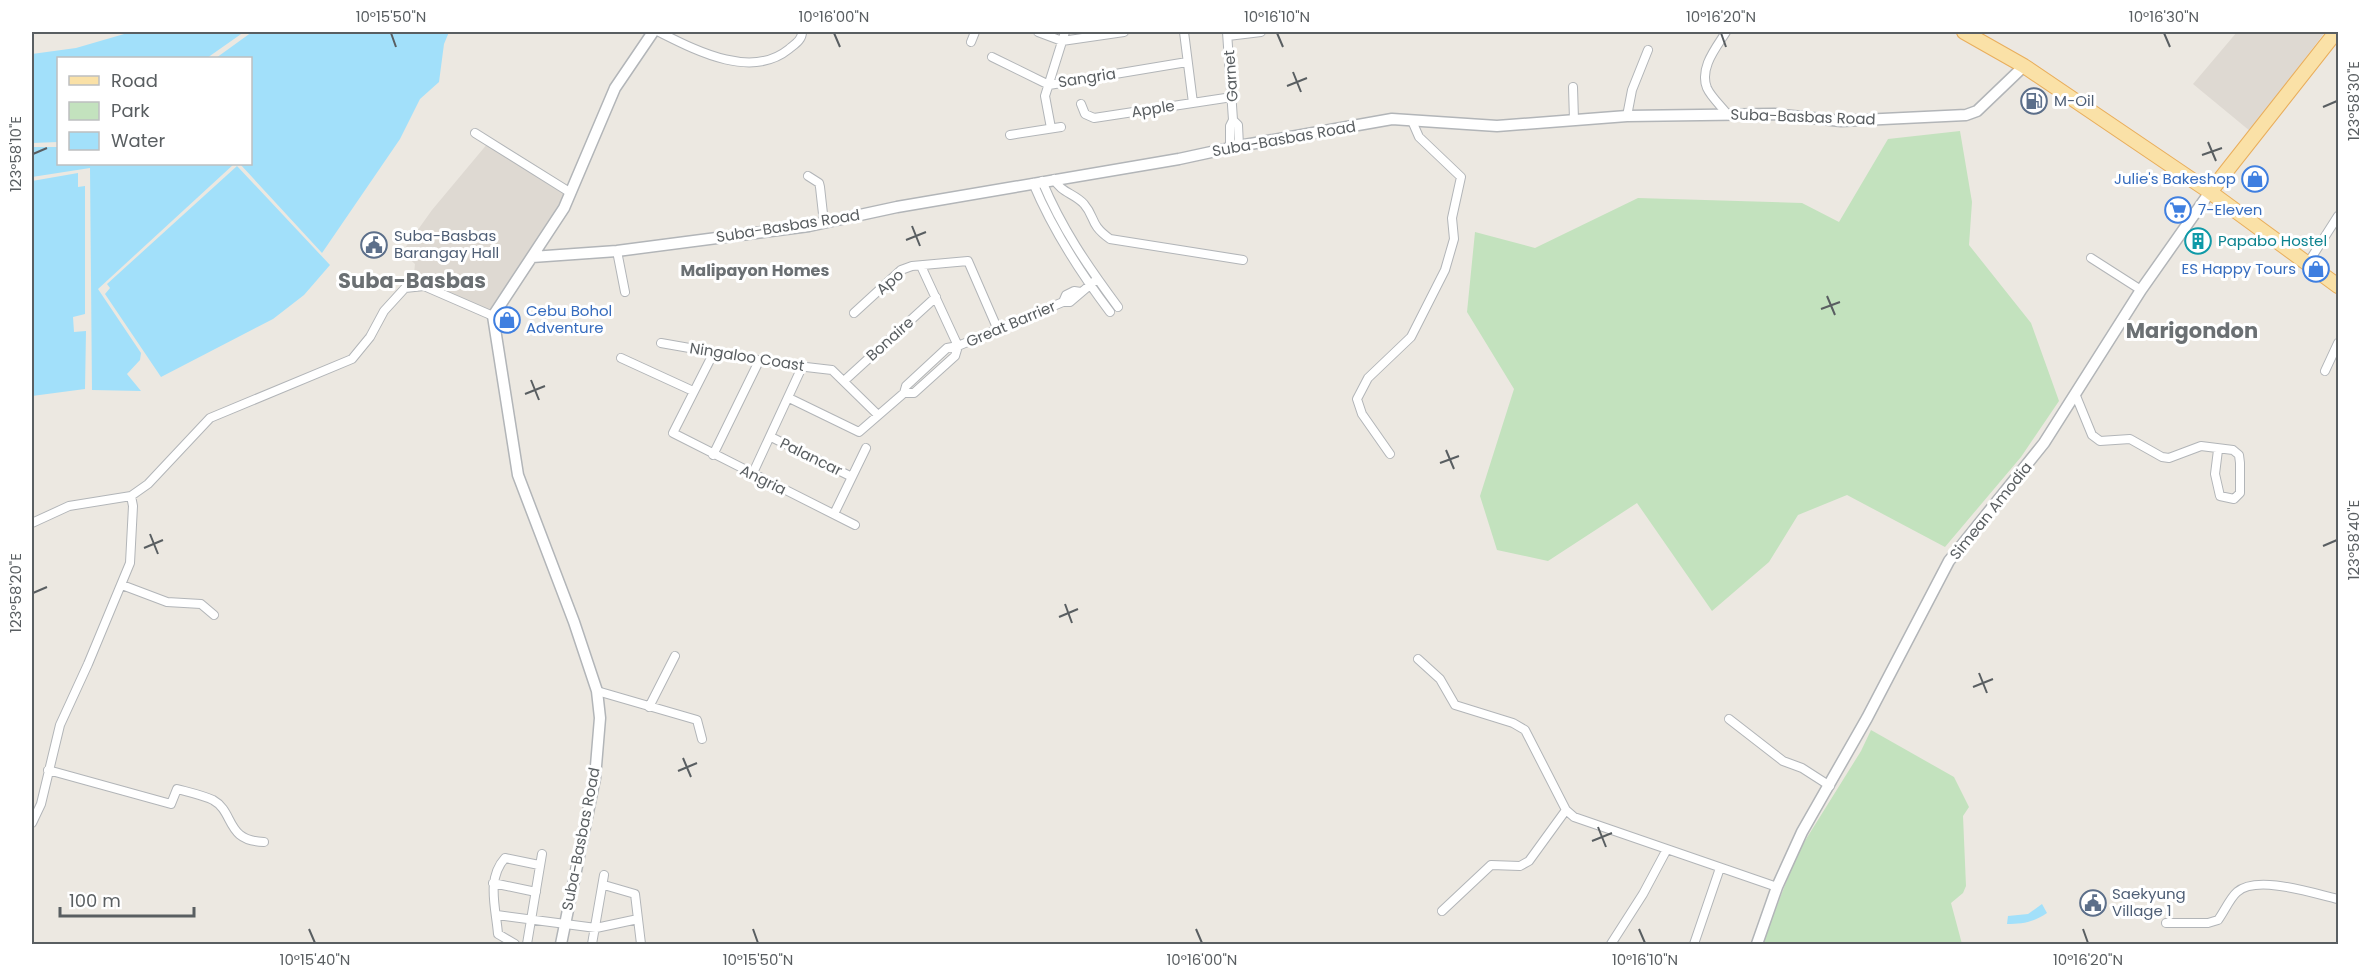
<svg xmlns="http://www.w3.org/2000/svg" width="2370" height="976" font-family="Poppins,sans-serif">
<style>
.education{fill:#ded9d2}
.green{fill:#c3e2be}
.water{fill:#a2e0fa}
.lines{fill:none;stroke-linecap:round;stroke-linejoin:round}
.minor-casing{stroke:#b2b5b8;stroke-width:10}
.tertiary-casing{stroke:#b2b5b8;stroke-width:13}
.primary-casing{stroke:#e9ae5c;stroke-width:16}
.minor{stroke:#fff;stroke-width:8}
.tertiary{stroke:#fff;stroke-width:10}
.primary{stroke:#fae1a7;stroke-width:14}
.ticks{fill:none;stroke:#595e61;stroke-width:2}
.labels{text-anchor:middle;stroke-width:6;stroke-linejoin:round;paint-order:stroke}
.street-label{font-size:15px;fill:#595e61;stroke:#fff}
.service-label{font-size:15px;fill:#4e5e75;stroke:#fff;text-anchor:start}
.shop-label{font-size:15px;fill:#366cbe;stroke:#fff;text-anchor:end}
.culture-label{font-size:15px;fill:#0d838f;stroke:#fff;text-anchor:start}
.neighbourhood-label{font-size:16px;font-weight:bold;fill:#6b7073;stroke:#fff}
.district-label{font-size:21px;font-weight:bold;fill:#6b7073;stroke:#fff}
.neatline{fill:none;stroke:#595e61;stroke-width:2}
.ticks-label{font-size:15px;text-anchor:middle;fill:#595e61}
</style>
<rect width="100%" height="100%" fill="#ece8e1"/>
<!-- education -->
<path class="education" d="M2237,32H2325L2250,131L2193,84Z
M488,143L568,194L490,313L414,274L415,264L402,252L432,210Z"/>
<!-- green -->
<path class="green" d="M1960,131L1972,202L1969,245L2031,323L2059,401L2021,457L1945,547L1847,495L1798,515L1769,562L1712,611L1637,503L1548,561L1497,550L1480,496L1514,389L1467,312L1475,232L1535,248L1638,198L1802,203L1839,222L1888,139Z
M1871,730L1954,777L1969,807L1963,816L1966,886L1963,893L1951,903L1962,944H1762L1798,852L1861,751Z"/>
<!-- water -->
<path class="water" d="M131,32H244L207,58H58V142L32,143V54L76,48Z
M252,32H449L444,44L439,82L420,99L400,139L322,253L240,164H250V58H216Z
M32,147H58V164H234L98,289L141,353L140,360L127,374L141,391L92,390L90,168L32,177Z
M237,166L330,265L304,295L273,319L161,377L105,294L110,288L107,284Z
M78,173V187L85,186V314L73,317L74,332L86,331L85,389L32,396V181Z
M2042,904L2047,913C2034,922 2023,924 2007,924L2008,916L2028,914Z"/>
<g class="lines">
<!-- minor casing -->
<g class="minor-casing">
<path id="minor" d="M659,32C695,50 751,80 789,49C795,44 802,40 802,32
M1038,32L1062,41L1124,32
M1184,32L1193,103
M1227,32L1233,120L1230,126V148
M1726,32C1716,48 1699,68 1707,88C1711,97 1722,107 1728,115
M1228,36L1261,32
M971,42L975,32
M992,57L1049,85L1187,62
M1573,87L1574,120
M1081,104L1085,114L1094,118L1232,97
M1627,116L1632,90L1648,50
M1233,120L1238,125L1239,146
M1051,128L1045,96L1065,32
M475,133L571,193
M1010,135L1061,127
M808,176L819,183L820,187L824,223
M1054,179C1061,193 1074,193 1084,204C1096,218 1089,224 1110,239L1243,260
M1042,181C1062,229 1087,265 1118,307
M1033,183C1053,231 1079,271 1110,312
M617,251L625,292
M2091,258L2141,290
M2308,263L2338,216
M921,266L958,346
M1063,302L1066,295L1074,291L1081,292
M854,313L901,270L912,266L968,261L998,330
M661,343L780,364L832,370L878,415
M714,352L673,433L855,525
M621,358L693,391
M2325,371L2338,343
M844,381L936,297
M904,393H914L955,356L958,346
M2076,396L2092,435L2100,441L2130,439L2162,457L2169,458L2201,446L2233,450L2239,455L2240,463V493L2234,499L2220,496L2215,474L2218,450
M789,398L859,432L904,393L906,386L947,348L958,346L1063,302H1070L1097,279
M771,437L852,477
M1390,454L1362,414L1357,399L1368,378L1411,337L1445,270L1454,239L1452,218L1461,177L1419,137L1412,121
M713,455L759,361
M752,475L802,367
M834,514L866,448
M32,523L69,506L131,496L148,484L210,418L352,359L370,337L384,311L405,288L424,286L493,316
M122,585L167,602L201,604L214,615
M1418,659L1440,679L1455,705L1513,723L1525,730L1566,810L1574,817L1777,887
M597,691L697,720L702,739
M649,707L675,656
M1729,719L1783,761L1802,768L1830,786
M48,770L171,804L177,789C188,792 202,795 213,800C235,812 225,841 264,842
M32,823L41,804L60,725L88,664L130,563L133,506L131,496
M493,883L536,892
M604,885L635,894L641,944
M1442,911L1491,865L1520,866L1529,861L1566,810
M497,915L596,928L638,919
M2166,923H2208L2218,920C2224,912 2230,898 2237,892C2257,874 2315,894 2338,899
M515,944L498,934C496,908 486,879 505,858L539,865
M527,944L542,854
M592,944L604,875
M1611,944L1643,894L1666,851
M1694,944L1720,868"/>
</g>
<!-- tertiary casing -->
<g class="tertiary-casing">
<path id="tertiary" d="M532,257L617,251L809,226L897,207L1179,159L1239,146L1392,119L1497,126L1627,116L1774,114L1841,121L1966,115L1977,111L2024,66
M561,944L595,778L600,718L597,691L574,622L518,475L493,316L564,208L615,88L653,32
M1757,944L1777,887L1802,832L1867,718L1949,561L2044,443L2141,290L2210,192"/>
</g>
<!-- primary casing -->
<g class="primary-casing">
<path id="primary" d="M1964,32L2024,66L2210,192L2338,286
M2210,192L2336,32"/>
</g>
<!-- minor -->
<use href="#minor" class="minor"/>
<!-- tertiary -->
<use href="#tertiary" class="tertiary"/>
<!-- primary -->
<use href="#primary" class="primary"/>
</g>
<!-- ticks -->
<path class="ticks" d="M391,33L396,47M834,33L840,47M1277,33L1283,47M1721,33L1726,47M2164,33L2170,47M1293,72L1301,92M1287,86L1307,78M2323,107L2337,101M2208,142L2216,161M33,154L47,148M2202,155L2222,148M912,226L920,246M906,240L926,232M1827,296L1835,315M1821,309L1840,302M531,380L539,400M525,394L545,386M1446,450L1454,469M1440,463L1459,456M150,534L158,554M2323,546L2337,540M144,548L163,540M33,593L47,587M1065,604L1072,623M1059,617L1078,609M1979,673L1987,693M1973,687L1993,679M683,758L691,777M678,771L697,763M1598,827L1606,847M1592,841L1612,833M309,929L315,943M753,929L758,943M1196,929L1202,943M1639,929L1645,943M2083,929L2088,943"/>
<!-- icons -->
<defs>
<g id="fuel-ring" transform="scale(1.35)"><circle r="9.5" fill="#fff" stroke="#5c6f8a" stroke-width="1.5"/><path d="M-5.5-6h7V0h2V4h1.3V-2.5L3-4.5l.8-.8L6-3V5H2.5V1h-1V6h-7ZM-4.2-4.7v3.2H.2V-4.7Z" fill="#5c6f8a"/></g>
<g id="shop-ring" transform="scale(1.35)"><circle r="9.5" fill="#fff" stroke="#3f7fe0" stroke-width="1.5"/><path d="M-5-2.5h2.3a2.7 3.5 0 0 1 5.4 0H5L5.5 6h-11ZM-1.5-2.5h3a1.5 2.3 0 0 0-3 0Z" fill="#3f7fe0"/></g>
<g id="supermarket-ring" transform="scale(1.35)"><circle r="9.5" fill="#fff" stroke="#3f7fe0" stroke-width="1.5"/><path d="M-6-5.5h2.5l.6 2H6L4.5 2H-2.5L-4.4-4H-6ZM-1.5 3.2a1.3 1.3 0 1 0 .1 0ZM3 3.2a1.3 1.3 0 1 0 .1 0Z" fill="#3f7fe0"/></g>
<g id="building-ring" transform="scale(1.35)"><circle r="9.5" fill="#fff" stroke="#0f9aa8" stroke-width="1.5"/><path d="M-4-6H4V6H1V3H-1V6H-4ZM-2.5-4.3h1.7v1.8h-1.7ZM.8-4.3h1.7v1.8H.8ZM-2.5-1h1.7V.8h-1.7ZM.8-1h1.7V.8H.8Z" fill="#0f9aa8"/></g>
<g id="civic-ring" transform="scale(1.35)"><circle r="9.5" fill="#fff" stroke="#5c6f8a" stroke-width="1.5"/><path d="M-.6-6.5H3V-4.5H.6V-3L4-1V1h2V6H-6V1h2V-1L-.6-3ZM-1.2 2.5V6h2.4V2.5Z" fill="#5c6f8a"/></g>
</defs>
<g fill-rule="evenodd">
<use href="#fuel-ring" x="2034" y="101"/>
<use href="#shop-ring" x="2255" y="179"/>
<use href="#supermarket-ring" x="2178" y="210"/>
<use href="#building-ring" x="2198" y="241"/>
<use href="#civic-ring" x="374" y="245"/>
<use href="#shop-ring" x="2316" y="269"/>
<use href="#shop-ring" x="507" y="320"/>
<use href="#civic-ring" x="2093" y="903"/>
</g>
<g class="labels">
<!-- street labels -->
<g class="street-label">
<text transform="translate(1231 76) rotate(-94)" y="5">Garnet</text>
<text transform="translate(1087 78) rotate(-9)" y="5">Sangria</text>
<text transform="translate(1153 109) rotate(-9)" y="5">Apple</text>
<text transform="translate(1803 117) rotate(2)" y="5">Suba-Basbas Road</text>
<text transform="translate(1284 139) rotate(-10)" y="5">Suba-Basbas Road</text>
<text transform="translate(788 226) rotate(-9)" y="5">Suba-Basbas Road</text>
<text transform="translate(890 282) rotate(-40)" y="5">Apo</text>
<text transform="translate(1011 324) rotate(-23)" y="5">Great Barrier</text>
<text transform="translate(890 339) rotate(-42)" y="5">Bonaire</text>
<text transform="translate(747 357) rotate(9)" y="5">Ningaloo Coast</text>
<text transform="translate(811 457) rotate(26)" y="5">Palancar</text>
<text transform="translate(763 480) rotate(26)" y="5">Angria</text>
<text transform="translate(1991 511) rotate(-51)" y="5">Simean Amodia</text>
<text transform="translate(581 839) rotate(-79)" y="5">Suba-Basbas Road</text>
</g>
<!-- service labels -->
<g class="service-label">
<text x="2054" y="106">M-Oil</text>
<text x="394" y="241">Suba-Basbas<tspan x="394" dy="17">Barangay Hall</tspan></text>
<text x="2112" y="899">Saekyung<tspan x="2112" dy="17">Village 1</tspan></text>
</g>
<!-- shop labels -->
<g class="shop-label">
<text x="2236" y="184">Julie's Bakeshop</text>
<text x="2198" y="215" text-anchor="start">7-Eleven</text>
<text x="2296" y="274">ES Happy Tours</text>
<text x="526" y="316" text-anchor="start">Cebu Bohol<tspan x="526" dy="17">Adventure</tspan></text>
</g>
<!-- culture labels -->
<g class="culture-label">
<text x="2218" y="246">Papabo Hostel</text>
</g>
<!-- neighbourhood labels -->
<g class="neighbourhood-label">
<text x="755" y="276">Malipayon Homes</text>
</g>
<!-- district labels -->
<g class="district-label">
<text x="412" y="288">Suba-Basbas</text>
<text x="2192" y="338">Marigondon</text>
</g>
</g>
<!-- border -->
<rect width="2370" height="976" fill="none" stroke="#ffffff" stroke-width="66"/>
<!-- legend -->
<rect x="57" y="57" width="195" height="108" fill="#ffffff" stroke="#bdbfc0" stroke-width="1.5"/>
<rect x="69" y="76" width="30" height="9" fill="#fae1a7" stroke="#bdbfc0" stroke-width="1.5"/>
<text x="111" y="87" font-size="18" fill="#595e61">Road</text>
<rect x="69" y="102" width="30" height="18" fill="#c3e2be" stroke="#bdbfc0" stroke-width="1.5"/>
<text x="111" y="117" font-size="18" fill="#595e61">Park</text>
<rect x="69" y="132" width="30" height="18" fill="#a2e0fa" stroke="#bdbfc0" stroke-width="1.5"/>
<text x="111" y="147" font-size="18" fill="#595e61">Water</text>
<!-- scale -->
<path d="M60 907v9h134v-9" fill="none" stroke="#595e61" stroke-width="3"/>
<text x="69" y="907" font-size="18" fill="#595e61" stroke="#ffffff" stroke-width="4.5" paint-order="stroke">100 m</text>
<rect x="33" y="33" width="2304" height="910" class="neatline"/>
<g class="ticks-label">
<text x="391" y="22">10°15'50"N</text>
<text x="834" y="22">10°16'00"N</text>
<text x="1277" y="22">10°16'10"N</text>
<text x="1721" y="22">10°16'20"N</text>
<text x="2164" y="22">10°16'30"N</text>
<text transform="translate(2354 101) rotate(-90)" y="5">123°58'30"E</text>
<text transform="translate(16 154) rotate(-90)" y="5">123°58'10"E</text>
<text transform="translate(2354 540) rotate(-90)" y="5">123°58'40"E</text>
<text transform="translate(16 593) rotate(-90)" y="5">123°58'20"E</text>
<text x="315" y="965">10°15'40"N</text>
<text x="758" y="965">10°15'50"N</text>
<text x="1202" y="965">10°16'00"N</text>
<text x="1645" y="965">10°16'10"N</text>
<text x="2088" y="965">10°16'20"N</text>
</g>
</svg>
